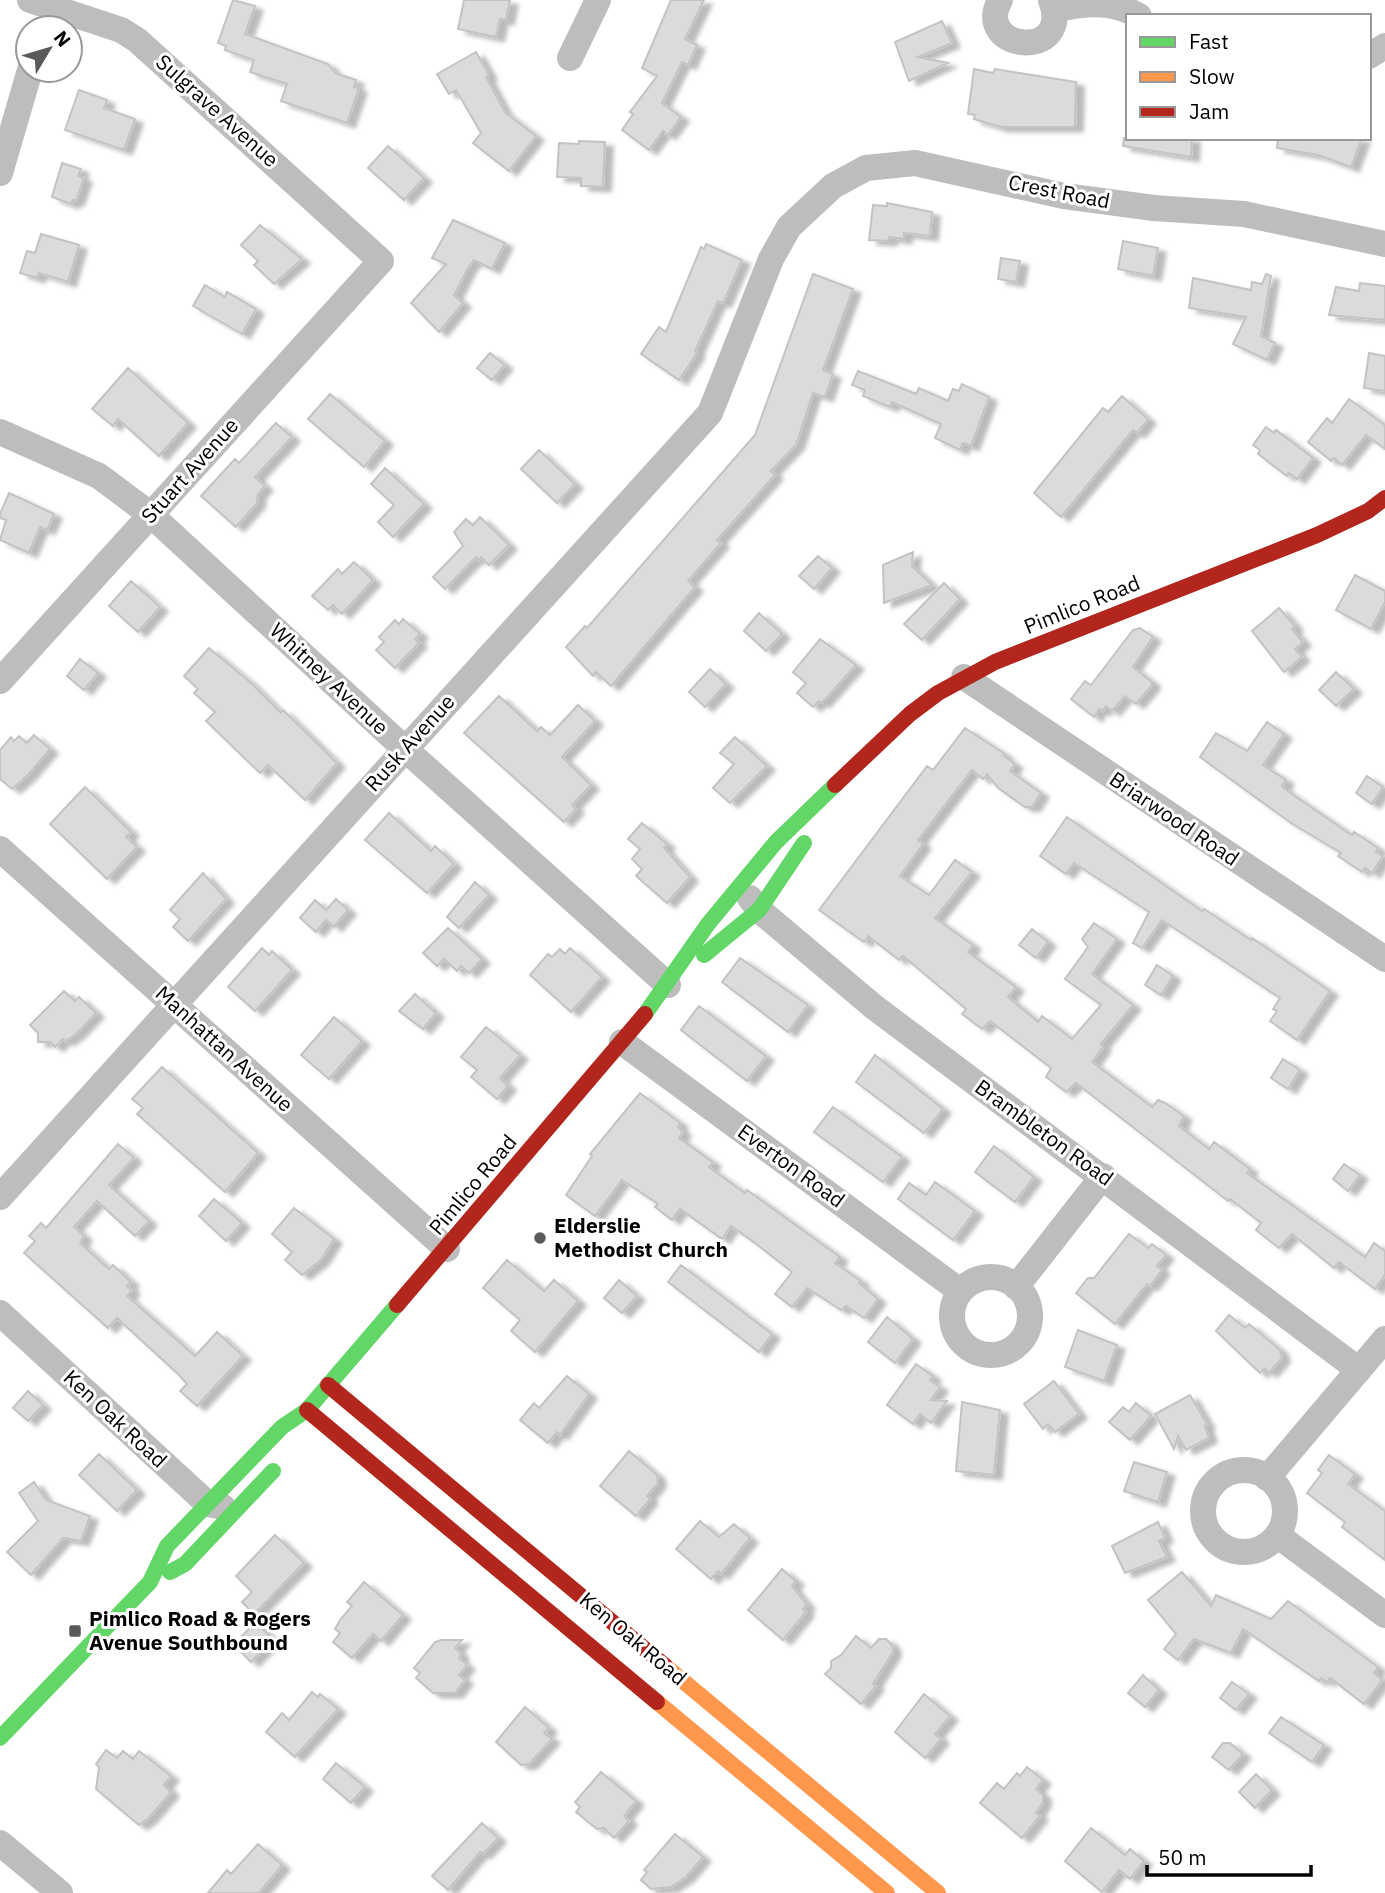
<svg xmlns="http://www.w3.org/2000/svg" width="1385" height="1893" font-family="'IBM Plex Sans',sans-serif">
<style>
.building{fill:#dbdbdb;stroke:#c3c3c3;stroke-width:2;filter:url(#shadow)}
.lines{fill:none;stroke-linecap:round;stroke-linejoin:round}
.street{stroke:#bdbdbd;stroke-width:26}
.fast{stroke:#63d668;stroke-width:16}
.slow{stroke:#ff974d;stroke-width:16}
.jam{stroke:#b3261e;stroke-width:16}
.poi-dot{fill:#595959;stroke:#fff;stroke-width:2.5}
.labels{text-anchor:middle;stroke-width:6;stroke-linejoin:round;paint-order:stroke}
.street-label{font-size:21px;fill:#000;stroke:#fff}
.poi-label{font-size:21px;font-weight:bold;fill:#000;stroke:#fff;text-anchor:start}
</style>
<defs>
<filter id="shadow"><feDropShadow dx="8" dy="4.5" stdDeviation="2" flood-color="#0004"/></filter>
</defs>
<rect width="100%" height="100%" fill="#fff"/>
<!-- building -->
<path class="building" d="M233,0L255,6L245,34L328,64L335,73L356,80L354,87L359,88L347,123L281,101L287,84L250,72L254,60L225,50L226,46L218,43Z
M464,0H510L506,20L500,19L496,37L458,29Z
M671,0H704L685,39L697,45L688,65L682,62L662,103L681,117L668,135L663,131L649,150L622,130L633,114L630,112L657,76L642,68Z
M942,21L952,43L918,57L948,63L909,81L895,42Z
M476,52L489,75L486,77L505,112L536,136L509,171L473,143L481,133L456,90L449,94L437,74Z
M974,69L993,73L995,69L1076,82L1075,127H1001L974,119L975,115L968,114Z
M79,90L107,100L104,108L135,119L124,150L65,130Z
M1124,138H1192L1191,157L1123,146Z
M1278,138H1362L1351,167L1318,155L1277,148Z
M579,141L605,142L603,187L581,186V178L557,177L559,143L579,144Z
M388,146L424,178L404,200L368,168Z
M62,163L81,169L78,176L84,178L76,201L73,200L71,204L52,197Z
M887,203L932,212L930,236L904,233V239L889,237V241L869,240L873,205L887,206Z
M453,220L505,243L492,269L474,260L468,268L454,295L463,303L439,332L411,303L446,264L432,258Z
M260,225L302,259L274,284L254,265L258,261L241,245Z
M41,234L79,245L68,282L39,273L37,278L20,273L27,251L35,253Z
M1123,241L1158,248L1153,276L1118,269Z
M706,244L742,260L723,303L718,301L695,351L697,353L679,380L641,354L659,327L666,332L701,247L704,249Z
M1001,258L1020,261L1016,282L998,279Z
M813,274L853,289L823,370L833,374L825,397L813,393L796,445L771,471L775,475L717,540L721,543L688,581L695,587L611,686L596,672L593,676L566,647L585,626L587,628L755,435Z
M1266,274L1271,276L1261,336L1275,343L1267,360L1233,344L1246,317L1189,308L1193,278L1251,290L1252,282L1262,284Z
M1360,283L1385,286V320L1329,315L1336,287L1359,291Z
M205,285L225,297L227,292L256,309L242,334L193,306Z
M490,353L505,365L492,380L477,368Z
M1369,353L1385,356V391L1364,388Z
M128,368L188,423L159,456L118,419L113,426L92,409Z
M858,371L916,394L919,388L948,401L953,389L959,391L962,384L989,397L971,446L963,443L960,450L935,438L941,424L892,402L890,407L863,396L865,390L852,385Z
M330,394L385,441L364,467L308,419Z
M1122,396L1148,419L1137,433L1133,430L1061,517L1034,493L1103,408L1108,412Z
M1349,399L1385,425V449L1366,435L1342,465L1334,458L1331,461L1308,442L1327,418L1332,423Z
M276,423L292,437L255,477L265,486L258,494L257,503L236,527L201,496L235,459L239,463Z
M1266,427L1274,433L1276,430L1313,458L1297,479L1289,473L1287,476L1258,454L1260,450L1253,445Z
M539,450L575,484L557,503L521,469Z
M385,468L424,504L393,537L378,522L394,505L371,484Z
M9,493L54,514L47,530L40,527L29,553L0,540L6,520L0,518V514Z
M480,517L509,545L489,565L481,557L478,560L476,557L445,589L433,577L463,546L454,532L466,519L473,525Z
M913,552L912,566L932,585L884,603L883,565Z
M818,556L832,568L814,589L799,576Z
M354,562L373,580L342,614L333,605L328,610L312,596L338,569L342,574Z
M1355,575L1385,591V602L1371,629L1336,610Z
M131,581L160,607L138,632L109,606Z
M944,583L960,599L922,640L904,624Z
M1279,608L1295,626L1292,629L1303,642L1295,649L1302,657L1284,672L1252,631Z
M759,613L782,634L766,651L744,631Z
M403,619L420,634L415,639L419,643L395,668L376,650L384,642L379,637L395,620L399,624Z
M1140,628L1153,637L1133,667L1152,682V685L1136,704L1125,696L1112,711L1106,706L1103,711L1099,709L1094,717L1071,699L1085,681L1091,685L1133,630Z
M820,639L856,665L822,703L819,701L813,707L797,693L806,683L793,672Z
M209,648L251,683L281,713L283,710L337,763L305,800L268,765L260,773L206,721L215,712L194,693L198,689L184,676Z
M80,659L98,673L84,690L67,676Z
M710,669L726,684L705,707L689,692Z
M1336,672L1354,689L1336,706L1319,690Z
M499,696L537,731L541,727L550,735L578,705L595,721L562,757L591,785L572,805L576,809L564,822L464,733Z
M1267,722L1284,734L1263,765L1286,780L1282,786L1289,792L1352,835L1354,832L1378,848L1376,852L1383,856L1372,873L1365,868L1362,872L1338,856L1341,853L1291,823L1200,757L1216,733L1247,751Z
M965,728L1005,754L1004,756L1015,764L1010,771L1041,793L1032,807H1025L998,788L987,774L983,779L972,770L918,840L923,844L900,876L929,895L955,860L972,872L935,918L973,945L968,952L1016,987L1008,997L1038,1022L1042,1016L1072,1039L1101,1005L1065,979L1088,947L1082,939L1094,923L1117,939L1092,974L1133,1005L1101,1044L1103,1047L1092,1062L1152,1107L1158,1100L1165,1103L1184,1116L1179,1126L1209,1149L1214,1142L1250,1169L1247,1173L1365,1257L1374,1243L1385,1251V1275L1375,1289L1339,1262L1334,1268L1292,1234L1279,1248L1256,1230L1261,1223L1230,1199L1228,1201L1076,1083L1066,1092L1046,1077L1051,1068L990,1021L982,1029L962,1014L966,1009L903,956L899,960L868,936L864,942L819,910L927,766L933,770Z
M34,735L50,749L28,775L12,789L0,779V750L11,737L14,741L19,736L27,743Z
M735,737L767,766L730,803L713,788L734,764L720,753Z
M1367,776L1383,787L1372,804L1356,793Z
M85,787L131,832L126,837L137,847L107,879L50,824Z
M389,813L431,851L435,846L454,864L427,893L365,840Z
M1067,817L1202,911L1204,909L1251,940L1252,938L1330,991L1297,1040L1270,1021L1277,1011L1273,1009L1280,998L1162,920L1142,948L1133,943L1149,912L1074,863L1066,874L1040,856Z
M642,823L667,844L664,848L690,877L667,903L636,876L642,869L632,859L640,849L628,839Z
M203,873L226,899L188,941L173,927L180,919L170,910Z
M475,882L489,895L459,928L447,917Z
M336,899L348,910L334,927L326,920L316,932L300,918L315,900L326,910Z
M448,928L482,959L469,973L461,966L457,971L444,959L437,966L423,953Z
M1032,929L1048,942L1036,958L1019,945Z
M262,948L269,955L272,951L292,970L255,1011L228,987Z
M570,948L602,977L571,1012L530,975L548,954L552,957L560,949L565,954Z
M740,958L808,1005L788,1032L722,982Z
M1157,965L1173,976L1161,995L1145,985Z
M64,991L75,1001L79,997L96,1013L76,1034L66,1041L63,1039L55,1047L50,1042H38V1033L30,1025Z
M415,994L436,1013L423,1029L399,1011Z
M699,1006L766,1056L747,1081L681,1030Z
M334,1017L362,1041L329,1079L301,1055Z
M486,1027L520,1055L500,1078L508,1086L497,1099L471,1077L477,1070L461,1057Z
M875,1055L943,1109L924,1133L856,1082Z
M1283,1059L1300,1070L1288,1089L1271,1078Z
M162,1067L258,1153L225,1192L137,1114L143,1108L132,1099Z
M640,1093L680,1123L678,1127L683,1132L679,1138L713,1162L709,1167L745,1193L747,1190L840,1257L835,1263L861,1281L859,1283L878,1299L864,1318L846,1306L841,1310L807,1288L792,1307L775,1294L792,1272L755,1243L731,1226L722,1239L680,1209L672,1220L655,1207L658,1204L622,1180L595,1216L566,1195L592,1156L590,1154Z
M833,1107L902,1157L883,1182L814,1132Z
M118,1144L134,1158L109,1185L149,1221L135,1236L97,1201L74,1227L84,1236L80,1243L109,1269L113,1265L131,1282L127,1286L132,1290L127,1296L195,1356L217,1332L243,1356L197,1406L180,1391L187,1384L179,1375L117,1318L108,1328L24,1253L35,1241L29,1236L41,1223L46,1228Z
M994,1146L1034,1177L1015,1202L975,1172Z
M1344,1164L1360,1175L1348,1191L1333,1179Z
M935,1182L975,1211L953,1240L898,1199L909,1183L926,1195Z
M214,1199L242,1223L226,1241L199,1216Z
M294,1208L334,1239L321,1260L302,1275L285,1260L292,1252L272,1234Z
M1129,1234L1148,1248L1152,1244L1166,1255L1157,1266L1162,1270L1150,1286L1147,1284L1115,1324L1076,1293L1088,1278H1094Z
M507,1260L544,1291L554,1280L578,1301L535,1352L511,1331L520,1320L483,1288Z
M681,1265L772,1334L759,1352L668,1282Z
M619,1280L637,1296L622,1313L604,1298Z
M1229,1315L1245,1328L1249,1324L1280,1350L1282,1358L1269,1373L1264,1368L1260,1373L1216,1331Z
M887,1317L913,1339L895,1363L868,1342Z
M1078,1330L1117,1345L1104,1381L1065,1367Z
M916,1364L933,1376L930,1380L940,1387L931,1400L947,1401L931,1423L920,1414L913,1424L887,1405Z
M567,1376L589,1394L560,1435L557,1432L548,1443L520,1420L534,1403L539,1408Z
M1054,1381L1079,1414L1055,1432L1048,1424L1043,1429L1024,1404Z
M28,1391L43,1405L28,1421L13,1408Z
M1190,1395L1207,1424L1205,1426L1209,1438L1186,1450L1178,1436L1174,1449L1155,1414Z
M962,1402L1000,1410L994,1475L956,1471Z
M1136,1403L1151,1416L1130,1440L1109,1422L1123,1407L1129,1412Z
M629,1451L657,1475L658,1483L647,1496L650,1499L636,1516L600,1486Z
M99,1454L137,1490L117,1511L79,1475Z
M1329,1455L1355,1474L1348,1484L1385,1511V1560L1342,1527L1345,1522L1307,1493L1322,1473L1318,1470Z
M1134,1462L1167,1472L1158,1502L1124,1491Z
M34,1482L46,1500L90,1516L81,1541L63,1538L31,1575L7,1552L38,1521L19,1493Z
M700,1521L719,1537L734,1524L750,1538L721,1574L718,1571L711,1579L676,1549Z
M1158,1522L1165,1538L1159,1541L1167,1557L1125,1573L1112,1546Z
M275,1535L304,1563L254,1614L242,1602L252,1592L236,1576Z
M782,1569L796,1581L792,1586L807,1605L803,1609L806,1612L783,1640L748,1610Z
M1182,1572L1211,1606L1216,1595L1271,1619L1288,1601L1378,1667L1374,1673L1382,1680L1364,1704L1330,1678L1327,1682L1321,1678L1319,1681L1243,1629L1231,1653L1194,1639L1178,1660L1164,1649L1176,1634L1148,1600Z
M364,1582L403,1615L381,1641L373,1634L352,1658L333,1642L340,1633L335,1629L340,1620L352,1606L347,1602Z
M255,1622L273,1639L251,1662L234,1645Z
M856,1636L871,1648L879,1639H886L892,1645L893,1652L873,1684L876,1686L861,1704L825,1674L831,1668V1661L841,1655Z
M441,1640H462L455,1648L461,1654L459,1658L467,1665L459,1675L465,1680L455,1693H433L416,1678L420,1673L414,1668L435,1642Z
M1143,1675L1159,1690L1145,1707L1128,1693Z
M1232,1682L1249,1694L1236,1710L1220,1698Z
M312,1692L318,1697L320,1694L338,1709L295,1757L266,1732L282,1713L289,1720Z
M924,1694L950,1716L935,1734L941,1739L925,1758L895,1732Z
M525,1707L549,1728L544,1733L552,1739L529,1764L521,1765L496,1742Z
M1281,1717L1324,1745L1312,1762L1269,1733Z
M1223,1743H1230L1243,1754L1229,1770L1212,1757Z
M106,1750L117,1758L123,1751L133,1759L139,1751L171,1776L164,1785L171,1792L148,1819L139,1825L96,1789L99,1767L96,1764Z
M336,1763L365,1787L351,1803L323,1779Z
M1027,1767L1043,1780L1036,1789L1043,1795V1802L1036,1813L1040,1816L1022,1838L980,1803L997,1783L1004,1789L1017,1773L1020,1776Z
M601,1772L636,1801L624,1816L629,1821L614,1838L604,1828L597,1829L576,1812L580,1807L575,1802Z
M1256,1774L1272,1790L1255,1808L1239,1792Z
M482,1823L498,1838L483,1854L480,1852L448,1890L432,1876Z
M1091,1828L1125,1855L1130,1849L1144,1861L1130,1879L1119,1870L1102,1892L1065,1861Z
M675,1834L703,1857L686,1877L671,1887L651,1889L641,1880L647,1872L644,1870Z
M258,1844L282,1865L259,1893H208L227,1870L231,1874Z"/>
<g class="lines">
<!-- street -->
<path class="street" d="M1000,0C972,51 1074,62 1051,0
M1054,10C1085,3 1111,0 1139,16
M1369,56L1385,46
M570,58L598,0
M0,173L30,70
M0,432L99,476L151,515L405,749L668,985
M964,677L1385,959
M0,681L381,261L137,40L121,30L30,0
M0,849L447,1249
M750,898L759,910L874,1007L1359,1370
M622,1042L960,1291
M0,1197L710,413L771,259L789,227L833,186L866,168L915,163L1064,196L1154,208L1244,214L1385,244
M952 1316a39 39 0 1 1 78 0a39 39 0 1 1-78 0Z
M1016,1287L1103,1176
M0,1313L208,1504L223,1507
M1203 1511a41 41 0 1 1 82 0a41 41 0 1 1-82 0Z
M1267,1478L1385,1339
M1277,1535L1385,1615
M0,1843L60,1893"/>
<!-- fast -->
<path class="fast" d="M704,955L759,910L804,843
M645,1014L708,924L776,842L835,785
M170,1572L185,1564L273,1471
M0,1738L150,1582L167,1546L282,1427L307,1410L397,1305"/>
<!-- slow -->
<path class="slow" d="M665,1666L938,1893
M657,1702L887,1893"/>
<!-- jam -->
<path class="jam" d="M835,785L910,714L938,693L995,662L1317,535L1368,511L1385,498
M397,1305L645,1014
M328,1385L665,1666
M307,1410L657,1702"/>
</g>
<!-- markers -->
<g class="poi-dot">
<circle cx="540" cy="1238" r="7"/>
<rect x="68" y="1624" width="14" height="14" rx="3.5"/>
</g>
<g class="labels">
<!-- street labels -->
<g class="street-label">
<text transform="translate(217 111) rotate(42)" y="7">Sulgrave Avenue</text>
<text transform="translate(1059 192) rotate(11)" y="7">Crest Road</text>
<text transform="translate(190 471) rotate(-48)" y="7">Stuart Avenue</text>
<text transform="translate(1082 605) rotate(-22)" y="7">Pimlico Road</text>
<text transform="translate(329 679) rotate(43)" y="7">Whitney Avenue</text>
<text transform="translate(410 743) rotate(-48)" y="7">Rusk Avenue</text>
<text transform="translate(1174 819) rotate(34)" y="7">Briarwood Road</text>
<text transform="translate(224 1049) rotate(42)" y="7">Manhattan Avenue</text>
<text transform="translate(1044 1133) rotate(36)" y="7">Brambleton Road</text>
<text transform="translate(791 1166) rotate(36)" y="7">Everton Road</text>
<text transform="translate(473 1185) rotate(-50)" y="7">Pimlico Road</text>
<text transform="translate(115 1419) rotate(43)" y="7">Ken Oak Road</text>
<text transform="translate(633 1639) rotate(40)" y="7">Ken Oak Road</text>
</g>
<!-- poi labels -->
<g class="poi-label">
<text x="554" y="1233">Elderslie<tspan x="554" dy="24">Methodist Church</tspan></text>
<text x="89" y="1626">Pimlico Road &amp; Rogers<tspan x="89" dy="24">Avenue Southbound</tspan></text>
</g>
</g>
<!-- legend -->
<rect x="1126" y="14" width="245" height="126" fill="#ffffff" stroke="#999999" stroke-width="2"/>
<rect x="1140" y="37" width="35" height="10" fill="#63d668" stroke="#999999" stroke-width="2"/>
<text x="1189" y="49" font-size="21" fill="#000000">Fast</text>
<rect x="1140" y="72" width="35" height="10" fill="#ff974d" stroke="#999999" stroke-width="2"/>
<text x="1189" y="84" font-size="21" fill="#000000">Slow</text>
<rect x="1140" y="107" width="35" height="10" fill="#b3261e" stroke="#999999" stroke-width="2"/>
<text x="1189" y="119" font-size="21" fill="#000000">Jam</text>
<!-- north arrow -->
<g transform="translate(49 49) rotate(52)"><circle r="33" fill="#ffffff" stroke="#999999" stroke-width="2"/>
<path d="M0-5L12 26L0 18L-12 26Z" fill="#595959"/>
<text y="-10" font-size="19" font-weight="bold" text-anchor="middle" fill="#000000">N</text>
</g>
<!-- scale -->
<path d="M1147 1865v10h164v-10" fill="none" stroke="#000000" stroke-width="3.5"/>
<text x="1158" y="1865" font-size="21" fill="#000000" stroke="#ffffff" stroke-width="5" paint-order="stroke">50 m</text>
</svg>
